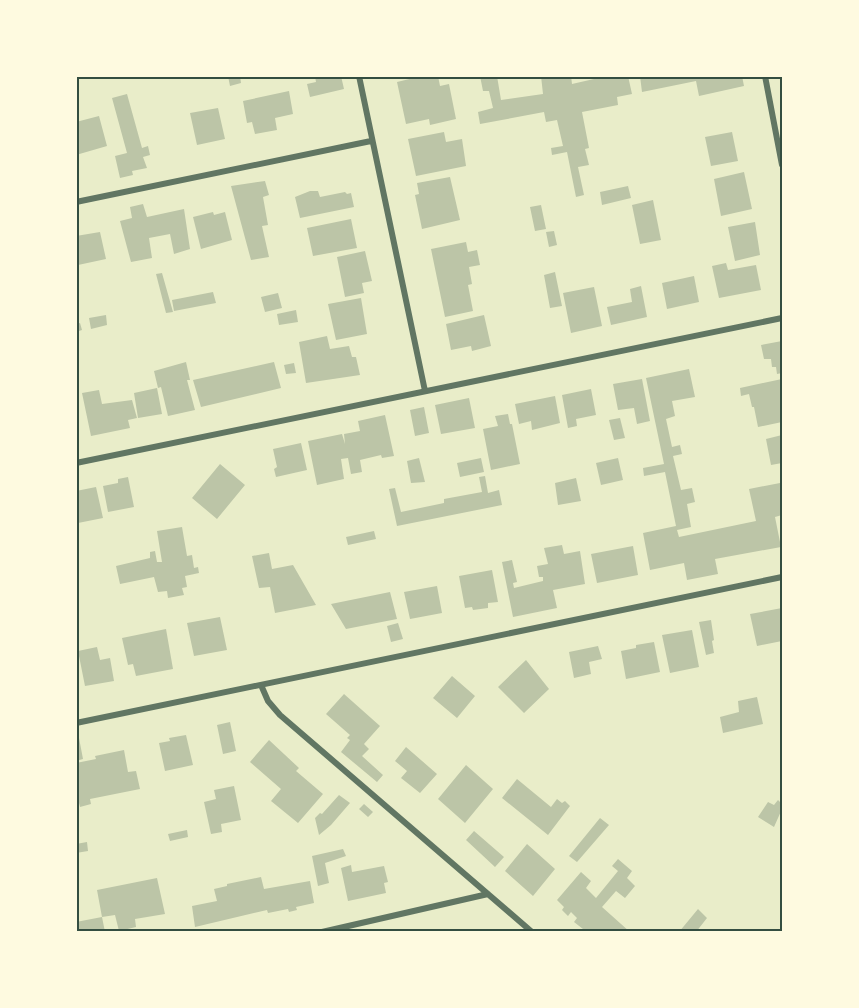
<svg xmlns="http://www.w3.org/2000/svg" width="859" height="1008" font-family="Lora,serif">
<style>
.building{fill:#bcc5a7}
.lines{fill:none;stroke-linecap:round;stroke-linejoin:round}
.minor{stroke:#617663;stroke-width:6}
.neatline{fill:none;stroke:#344e41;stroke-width:2}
</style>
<rect width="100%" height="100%" fill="#e9edc9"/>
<!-- building -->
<path class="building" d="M228,76H240L241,83L230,86Z
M315,76H341L344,89L310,97L307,84L316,82Z
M422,76H438L440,86L449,84L456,119L430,125L429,119L406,124L397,82Z
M480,76H497L501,100L543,94L541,76H571L572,84L607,76H628L632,94L617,97L618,105L582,112L589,148L585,149L589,165L578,167L584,195L576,197L567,152L552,155L551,148L563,146L557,120L546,122L544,112L480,124L478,112L493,108L489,91H483Z
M640,76H742L744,86L699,96L696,81L642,92Z
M289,91L293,114L275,118L277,130L255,134L252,122L247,123L243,101Z
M127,94L142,148L148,146L150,155L143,157L147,168L132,171L133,175L120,178L115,156L127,153L112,98Z
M218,108L225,139L197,145L190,113Z
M99,116L107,146L76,155V122Z
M444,132L446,142L462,139L466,166L416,176L408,139Z
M732,132L738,161L711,166L705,137Z
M744,172L752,209L721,216L714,179Z
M450,177L460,220L422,229L415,195L419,194L417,183Z
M265,181L269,195L263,197L268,225L262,226L269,257L251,260L231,186Z
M628,186L631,198L602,205L600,192Z
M310,191H318L320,197L345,192L347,194L351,193L354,207L300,218L295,197Z
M653,200L661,240L640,244L632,205Z
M143,204L147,217L184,209L190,249L174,254L170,234L149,238L152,258L131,262L120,221L132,218L130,207Z
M541,205L546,229L535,231L530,207Z
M213,212L214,215L225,212L232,240L201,249L193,217Z
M351,219L357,248L313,256L307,228Z
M755,222L760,255L735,261L728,227Z
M554,231L557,245L549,247L546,232Z
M100,232L106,259L78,265L76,236Z
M466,242L468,252L477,250L480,265L469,267L472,284L468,285L473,311L445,317L431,249Z
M365,251L372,281L362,283L364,293L345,297L337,257Z
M726,263L728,270L756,265L761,290L719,298L712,266Z
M555,272L562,306L550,308L544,275Z
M162,273L173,312L166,313L156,274Z
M694,276L699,302L667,309L662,283Z
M641,286L647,317L611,325L607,307L632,302L630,289Z
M594,287L602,326L571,333L563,293Z
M213,292L216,303L174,311L172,300Z
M278,293L282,308L265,312L261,297Z
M361,298L367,334L336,340L328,304Z
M296,310L298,322L279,325L277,314Z
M106,315L107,325L91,329L89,318Z
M484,315L491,346L472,351L471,346L451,350L446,324Z
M80,323L82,330L76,332V324Z
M327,336L330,349L349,346L352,357H356L360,375L306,383L299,342Z
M782,341V373L777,374L776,367H772L771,359H764L761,345Z
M186,362L190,380H187L195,410L168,416L161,387L158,388L154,371Z
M274,362L281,388L201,407L193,380Z
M294,363L296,373L286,374L284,365Z
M689,369L695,397L672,401L675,416L666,419L672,447L680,445L682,454L673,456L681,490L692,488L695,502L687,504L691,527L677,530L679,537L756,521L749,489L780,483L782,495V515L775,517L781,547L715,559L718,574L687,580L684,563L650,570L643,533L676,526L665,472L644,476L643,468L664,464L646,378Z
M642,379L650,421L637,424L634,408L618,410L613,384Z
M782,379V422L758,427L754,407H752L749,394L741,396L740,388Z
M157,388L162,414L138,418L134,393Z
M591,389L596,415L576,419L577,426L568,428L562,395Z
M99,390L102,404L132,400L137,418L128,420L130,428L91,436L82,393Z
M555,396L560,423L532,430L531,421L519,424L515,404Z
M469,398L475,428L441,434L435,405Z
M424,407L429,433L415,436L410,410Z
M508,414L510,424H512L520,464L491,470L483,429L498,426L495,416Z
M385,415L394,456L382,458L381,455L360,460L362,472L351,474L348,458L341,459L344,479L317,485L308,441L342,434L345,444L344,434L360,431L358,421Z
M620,418L625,438L614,440L609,420Z
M782,435V463L771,465L766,439Z
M301,443L307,470L276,477L274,469L277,467L273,449Z
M419,458L425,482L411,483L407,461Z
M481,458L484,472L460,477L457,463Z
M618,458L623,480L601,485L596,463Z
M220,464L245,485L217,519L192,498Z
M485,476L488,493L499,490L502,505L397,526L389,489L395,488L401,512L444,503V499L482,492L479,477Z
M128,477L134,507L108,512L103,486L118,483V479Z
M576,478L581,501L558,505L555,483Z
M96,487L103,518L78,523L76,491Z
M182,527L187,556L192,555L194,568L198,567L199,573L185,576L187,587L182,588L184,595L168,598L167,591L158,592L154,577L120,584L116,566L150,558V552L155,551L157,562H162L157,531Z
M374,531L376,539L348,545L346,537Z
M562,545L564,554L580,551L585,584L553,590L557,608L513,617L502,562L512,560L517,582L513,583L514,588L543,581V577H539L537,566L548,564L544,548Z
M633,546L638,575L597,583L591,554Z
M269,553L272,569L293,565L316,605L275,613L270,587L259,588L252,556Z
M492,570L498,602L488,603V608L473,610L472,607L465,608L459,576Z
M437,586L442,613L410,619L404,592Z
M390,592L397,619L346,629L331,604Z
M782,608V641L757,646L750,614Z
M220,617L227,650L194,656L187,623Z
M711,620L714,640L712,641L714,653L706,655L699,622Z
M398,623L403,639L391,642L387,626Z
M166,629L173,669L136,676L133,664L128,665L122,638Z
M692,630L699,667L670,673L662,635Z
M654,642L660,672L626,679L621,651L636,648V645Z
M598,646L602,659L589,662L591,674L574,678L569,652Z
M97,647L100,660L110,658L114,681L85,686L78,651Z
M526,660L549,689L524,713L498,687Z
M452,676L475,696L457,718L433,698Z
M344,694L380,726L364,744L369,749L362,756L383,775L377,782L341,752L350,740L347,738L350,735L326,714Z
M757,697L763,724L723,733L720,717L739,712L738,701Z
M230,722L236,751L223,754L217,725Z
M186,735L193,765L165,771L159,743L170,741L169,738Z
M79,738L83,759L76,761V739Z
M269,740L299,768L296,771L323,794L298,823L271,801L281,789L250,762Z
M406,747L437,774L420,793L401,778L407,771L395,761Z
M124,750L128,772L136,771L140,789L90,799L91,804L80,807L76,791V763L96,759L95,756Z
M466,765L493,789L465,823L438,799Z
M517,779L551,807L557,799L562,803L565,801L570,806L548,835L502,798Z
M234,786L241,820L221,824L222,832L211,834L204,802L216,799L214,790Z
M339,795L350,803L331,825L319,835L315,818L320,813L322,814Z
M778,800L782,804V809L774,827L758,817L768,802L774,805Z
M364,804L373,812L368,817L359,809Z
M600,818L609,825L577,862L569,856Z
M187,830L188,837L170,841L168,834Z
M474,831L504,857L495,867L466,840Z
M87,842L88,851L76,853V844Z
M527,844L555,869L533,896L505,871Z
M343,849L346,856L325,863L329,883L318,886L312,856Z
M618,859L632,871L627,878L635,886L625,898L616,891L602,907L630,932H581L583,929L574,922L577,918L571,912L568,916L562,910L564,907L557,900L581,872L591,881L586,888L596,898L618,871L612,866Z
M351,865L352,872L384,866L388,882L384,883L386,893L348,901L341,868Z
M261,877L264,889L310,881L314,903L296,907L297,910L289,912L288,909L268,913L267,910L195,927L192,906L217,901L214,889L227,886V884Z
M157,878L165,914L135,919L136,927L119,931L115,915L102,917L105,932H76V922L102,917L97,890Z
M698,909L707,918L696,932H679Z"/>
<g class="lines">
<!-- minor -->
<path class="minor" d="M359,76L425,391
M765,76L782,165
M76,202L371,141
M76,463L782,318
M261,685L268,701L280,715L532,932
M76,723L782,577
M322,932L488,894"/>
</g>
<!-- border -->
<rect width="859" height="1008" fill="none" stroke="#fefae0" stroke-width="156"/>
<rect x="78" y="78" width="703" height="852" class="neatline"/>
</svg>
